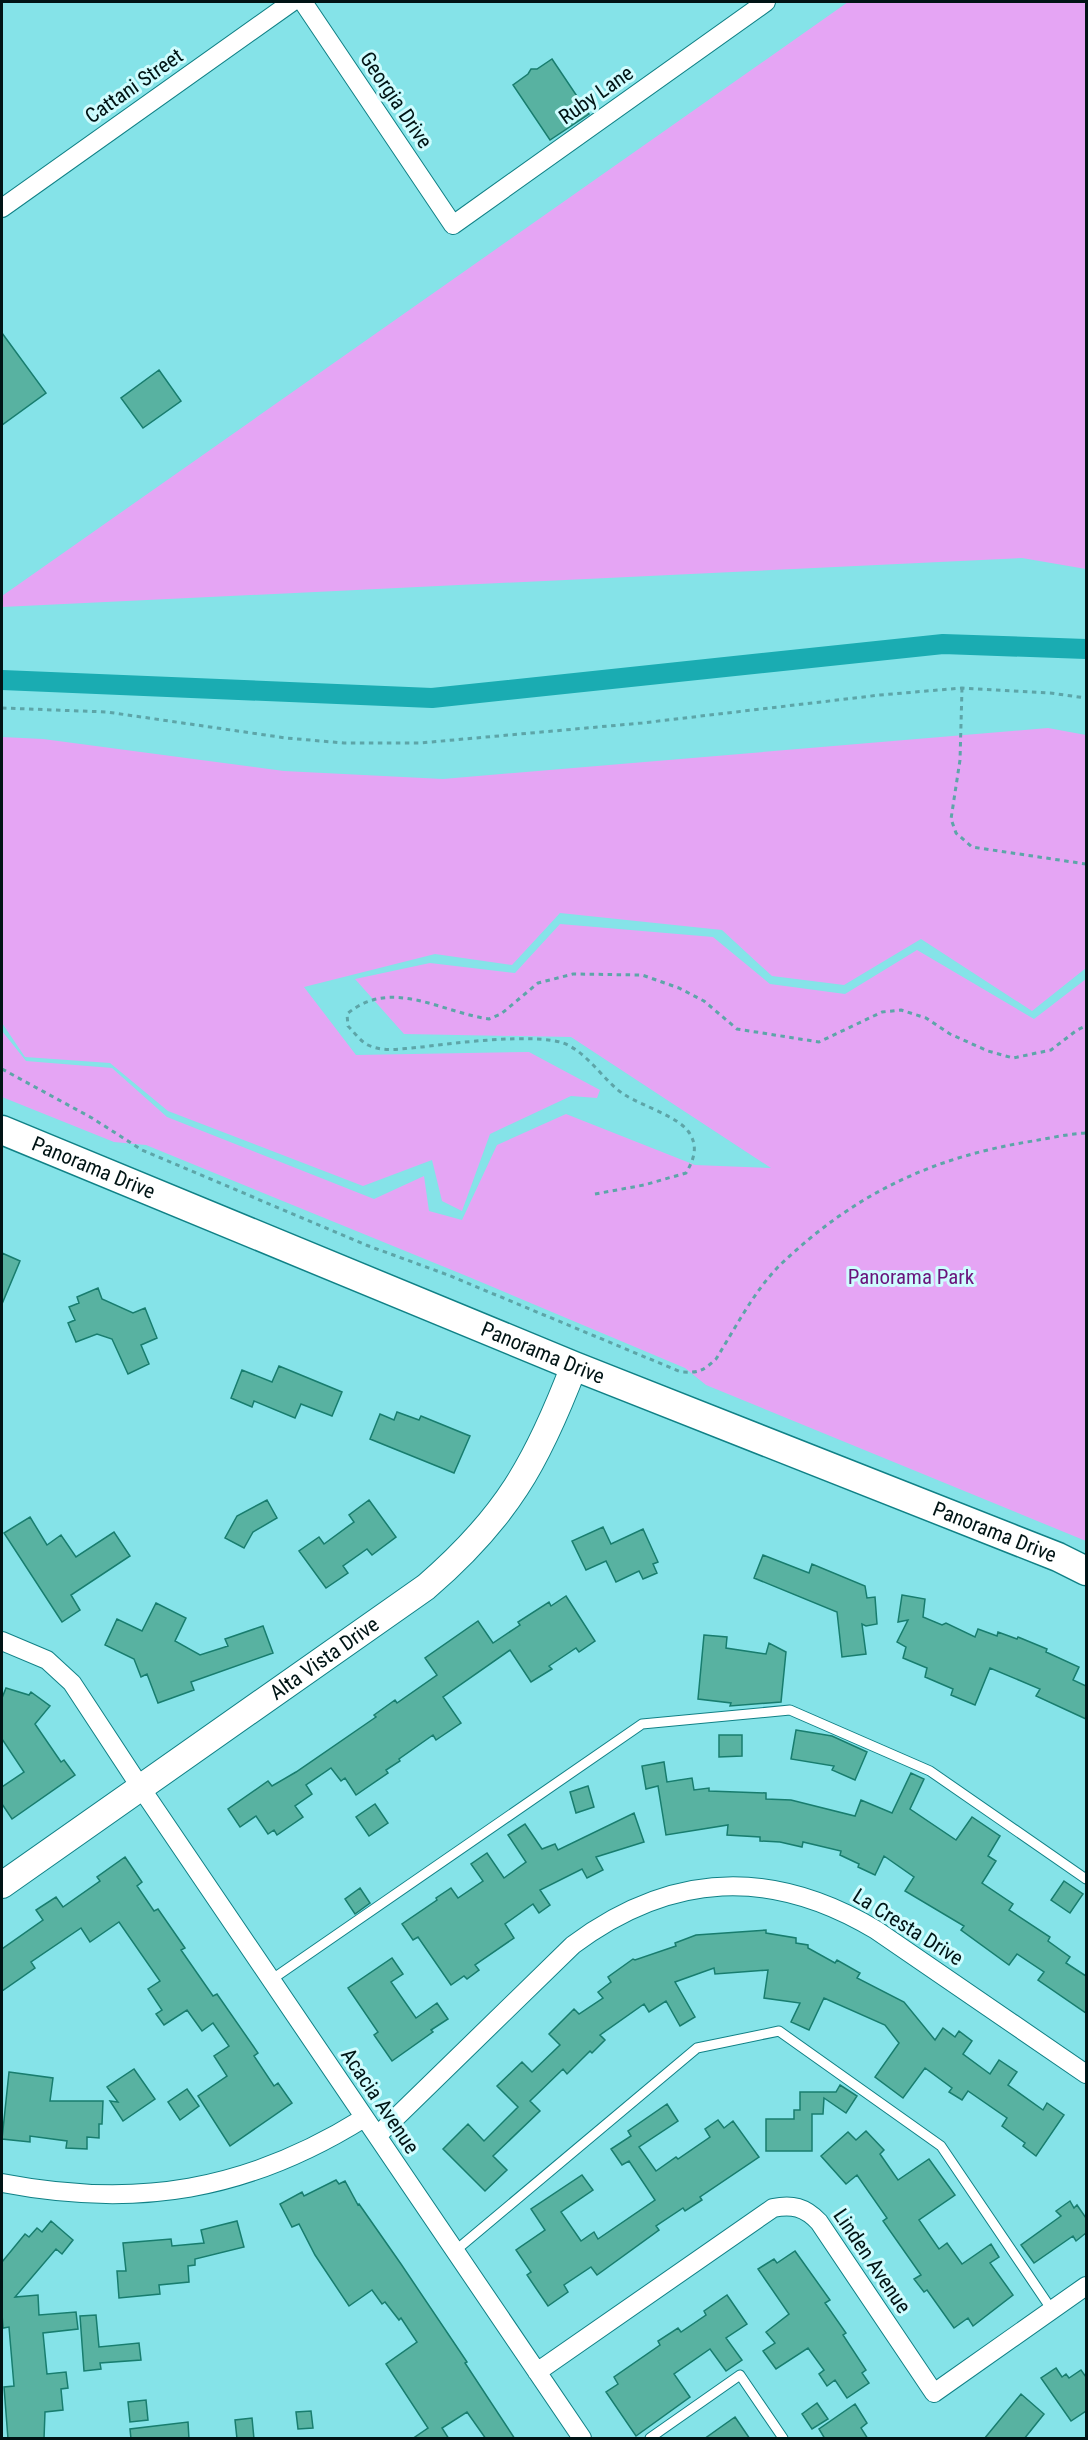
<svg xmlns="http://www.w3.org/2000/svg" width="1088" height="2440" font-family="'Roboto Condensed',sans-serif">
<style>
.green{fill:#e5a5f4}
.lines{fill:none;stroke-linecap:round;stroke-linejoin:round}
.canal{stroke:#1aacb2;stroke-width:20}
.building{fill:#58b2a1;stroke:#187d6e;stroke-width:1.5}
.lane-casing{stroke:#108186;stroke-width:11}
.street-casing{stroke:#108186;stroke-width:20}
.secondary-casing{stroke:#108186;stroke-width:28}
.primary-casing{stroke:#108186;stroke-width:31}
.path{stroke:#5da5a8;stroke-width:3;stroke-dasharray:4.5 4.5;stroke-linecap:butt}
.lane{stroke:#fff;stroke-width:9}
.street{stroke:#fff;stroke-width:18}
.secondary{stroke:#fff;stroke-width:26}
.primary{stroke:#fff;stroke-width:28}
.labels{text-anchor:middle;stroke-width:6;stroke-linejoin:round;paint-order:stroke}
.street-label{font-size:21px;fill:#011415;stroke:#cffcfe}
.park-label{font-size:21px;fill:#6a147b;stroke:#cffcfe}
</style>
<rect width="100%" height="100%" fill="#85e3e8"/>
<!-- green -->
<path class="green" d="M848,2H1086V569L1022,558L2,607V596Z
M1048,728L1086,735V968L1032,1011L921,939L844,985L772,976L722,930L560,913L512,965L435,954L304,987L356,1055L529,1052L600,1090L597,1098L571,1096L490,1134L462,1211L442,1201L432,1160L363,1186L168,1111L110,1063L25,1057L2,1023V737L43,739L284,771L443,779Z
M560,924L713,937L770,984L845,994L917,950L1034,1019L1086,979V1541L706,1385L685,1368L469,1277L146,1145L114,1142L2,1097V1031L26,1061L112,1068L167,1117L374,1199L424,1176L429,1211L462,1220L497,1145L566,1114L695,1165L771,1168L571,1037L404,1034L355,979L430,963L515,973Z"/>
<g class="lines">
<!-- canal -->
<path class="canal" d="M2,680L432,698L943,644L1086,649"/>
</g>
<!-- building -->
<path class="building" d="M552,59L589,114L550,140L513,85L528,74L531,69H537Z
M2,333L46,393L2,425Z
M159,370L181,401L143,428L121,398Z
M2,1253L20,1261L2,1304Z
M98,1288L102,1299L133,1313L145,1308L157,1338L141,1345L149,1364L128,1374L112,1339L97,1334L76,1342L68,1323L75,1320L69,1307L79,1303L77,1297Z
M279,1366L342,1392L332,1416L301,1404L295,1418L254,1401L252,1407L231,1398L242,1370L272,1382Z
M397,1412L419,1420L421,1416L470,1436L454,1473L370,1439L380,1414L394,1420Z
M267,1500L277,1518L253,1532L244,1548L225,1538L237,1516Z
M369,1500L396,1537L372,1555L367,1549L343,1566L348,1573L326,1588L299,1551L319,1537L324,1544L354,1522L349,1515Z
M30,1517L47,1545L61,1535L76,1557L114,1532L130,1556L71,1595L80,1610L62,1622L4,1533Z
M603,1527L611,1544L643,1529L658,1562L653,1564L657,1573L643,1579L639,1571L616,1582L606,1561L586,1570L572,1541Z
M763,1555L809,1573L812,1564L865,1586L867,1598L875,1597L877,1624L866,1626L862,1624L866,1654L842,1657L837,1612L754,1578Z
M902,1595L925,1599L923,1617L942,1625L946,1623L975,1637L978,1629L997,1636L998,1632L1017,1639L1018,1637L1047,1649L1046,1652L1079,1667L1073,1680L1086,1686V1719L1036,1696L1040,1689L990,1668L975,1705L951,1695L953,1689L925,1677L927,1668L903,1658L906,1647L897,1642L908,1620L898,1622Z
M566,1596L595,1641L579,1652L576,1648L549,1666L552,1669L531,1682L510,1650L443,1697L461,1723L436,1740L433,1735L399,1759L400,1761L386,1770L388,1773L356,1795L345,1778L341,1781L331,1768L306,1785L312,1794L295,1806L303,1817L277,1835L274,1830L268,1834L256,1816L240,1827L228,1809L268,1781L272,1786L296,1772L376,1717L374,1715L395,1700L397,1703L437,1675L425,1658L478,1621L493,1643L520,1625L518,1622L549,1602L551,1606Z
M156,1603L186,1618L175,1641L200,1655L228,1646L225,1639L263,1626L273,1653L191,1682L194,1690L158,1703L147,1674L141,1677L134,1659L105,1645L117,1619L142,1631Z
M704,1635L727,1637L726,1648L766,1654L769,1643L786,1652L781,1702L730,1706L731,1703L698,1699Z
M6,1688L29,1695L31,1692L50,1706L35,1724L61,1762L64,1760L75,1775L12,1819L2,1804V1787L24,1772L2,1739V1698Z
M796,1730L832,1736L867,1752L855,1780L832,1770L834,1766L791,1759Z
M719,1735H742V1756L719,1757Z
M664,1762L667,1782L692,1778L694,1790L709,1788V1791L766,1793V1799L791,1800L855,1816L861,1800L892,1813L911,1773L924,1779L910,1809L956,1840L972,1817L1000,1836L988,1856L996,1861L982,1883L1013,1904L1009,1910L1050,1937L1048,1941L1070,1957L1066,1963L1086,1976V2013L1038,1980L1044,1972L1017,1954L1009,1965L961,1930L964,1926L905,1891L914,1877L884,1856L875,1875L858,1867L859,1864L840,1855L841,1851L803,1842L802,1847L780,1842L760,1841V1837L727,1835L728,1825L666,1835L658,1786L646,1789L642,1766Z
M588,1786L594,1807L576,1813L570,1792Z
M375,1804L388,1823L369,1836L356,1817Z
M634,1813L644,1842L596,1857L603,1870L587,1878L582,1869L540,1890L550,1905L539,1913L533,1904L505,1924L514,1938L475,1965L479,1970L467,1979L464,1976L451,1985L418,1937L413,1940L402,1924L437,1900L436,1898L451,1888L458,1898L483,1881L471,1864L487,1853L504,1878L526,1862L508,1835L525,1824L542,1849L555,1844L558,1850Z
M125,1857L142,1882L137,1886L154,1911L158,1909L185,1948L181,1950L213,1996L217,1994L258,2053L254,2056L274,2086L278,2083L292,2103L230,2146L198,2096L227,2076L214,2056L229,2046L213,2023L202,2031L187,2010L164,2025L156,2014L162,2010L148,1989L160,1981L119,1922L90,1942L81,1928L31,1962L35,1968L2,1991V1949L43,1920L36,1910L56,1897L63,1907L100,1881L97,1877Z
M1064,1881L1083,1894L1070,1913L1051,1900Z
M360,1888L370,1903L355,1914L345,1899Z
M766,1930V1933L796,1938V1943L808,1945V1948L835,1963L837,1960L860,1973L857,1978L904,2002L935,2040L943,2028L955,2037L959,2031L972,2041L963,2054L990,2074L999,2060L1017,2072L1008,2085L1043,2110L1047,2103L1064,2115L1036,2156L1023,2146L1025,2143L1002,2126L1007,2118L968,2091L962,2100L949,2092L952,2088L925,2068L903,2098L875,2077L899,2043L885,2025L824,1998L809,2030L791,2022L800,2003L764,1998L768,1970L715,1974L714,1968L675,1982L695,2017L680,2026L666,2001L649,2012L644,2004L600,2035L605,2040L592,2053L590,2051L567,2074L563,2069L530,2101L540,2111L493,2156L507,2170L485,2191L443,2149L468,2124L484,2141L518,2107L497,2086L522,2062L532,2072L560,2045L549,2034L574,2009L579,2014L603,1998L598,1992L611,1982L608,1977L633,1959L635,1960L676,1946L675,1943L696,1935Z
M392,1958L403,1974L391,1982L416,2018L437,2003L448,2019L431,2030L433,2032L392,2061L374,2035L378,2032L348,1988Z
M134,2069L155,2099L123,2121L110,2101L118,2102L107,2087Z
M9,2072L53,2078L50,2101H103L102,2124H99V2138L87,2137V2149L66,2148L67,2141L30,2136V2142L2,2139Z
M840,2085L857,2096L846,2113L824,2098L823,2114H812V2151H766V2119H794V2110H800V2092H836Z
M187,2089L199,2106L180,2120L168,2102Z
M667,2104L678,2121L639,2147L656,2171L676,2157L678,2159L710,2137L705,2129L718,2120L724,2128L733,2121L759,2157L700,2197L702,2200L685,2211L683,2208L656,2226L659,2230L597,2275L591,2267L564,2285L568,2292L548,2306L527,2275L531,2272L516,2250L545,2230L531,2209L582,2175L593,2190L561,2212L581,2241L594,2232L598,2239L655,2200L629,2161L622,2165L611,2149L631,2136L628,2131Z
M866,2131L884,2150L880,2154L898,2180L929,2159L955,2195L919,2220L939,2249L947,2243L962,2264L991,2244L999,2257L990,2263L1013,2295L973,2326L968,2318L954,2328L927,2290L924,2292L914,2279L921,2275L883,2221L887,2218L857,2175L846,2184L821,2156L848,2132L856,2140Z
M336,2180L339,2184L345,2181L358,2205L359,2204L401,2264L467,2362L465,2363L515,2439H486L467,2412L442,2428L449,2439H412L428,2428L386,2364L417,2342L401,2318L399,2320L385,2302L382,2304L372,2290L349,2306L315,2255L299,2224L292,2227L280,2204L302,2192L304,2196Z
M1070,2201L1074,2208L1077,2205L1086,2218V2233L1076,2241L1073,2236L1034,2263L1021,2245L1061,2216L1056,2211Z
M51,2221L73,2240L62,2254L56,2249L15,2297L38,2295L39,2315L76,2312L78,2329L43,2333L47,2374L66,2372L68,2388L61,2389L63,2410L45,2412L44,2439H8L4,2387L14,2386L9,2327L3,2328L2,2314V2262L25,2234L29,2237L37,2228L42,2232Z
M237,2221L244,2247L195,2259V2265L188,2266L189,2282L159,2285L160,2294L119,2298L117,2271H126L123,2243L171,2239L172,2246L204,2243L201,2230Z
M795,2251L830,2300L825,2303L846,2333L843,2335L866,2370L862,2373L869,2383L847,2398L835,2380L827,2386L819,2374L824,2370L808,2348L776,2369L763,2351L775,2343L766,2332L789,2314L758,2269L774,2259L777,2263Z
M727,2295L747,2324L726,2338L742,2360L726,2371L710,2349L674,2374L690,2397L636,2436L606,2392L618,2384L614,2377L660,2345L658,2341L678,2328L681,2332L706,2315L704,2311Z
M96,2315L99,2347L139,2343L141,2360L100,2363L101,2369L84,2371L80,2316Z
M1056,2368L1062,2377L1066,2374L1069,2378L1081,2370L1086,2377V2411L1071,2421L1041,2378Z
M1021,2394L1044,2414L1024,2439H984Z
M146,2400L148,2420L130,2422L128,2402Z
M817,2403L828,2419L812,2429L802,2414Z
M855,2404L867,2423L861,2428L868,2439H825L819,2429Z
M311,2411L313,2428L298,2429L296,2412Z
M735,2417L750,2439H704Z
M252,2418L254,2439H237L235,2420Z
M188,2422L189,2439H131L130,2429Z"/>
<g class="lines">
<!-- lane casing -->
<g class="lane-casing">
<path id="lane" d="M271,1980L642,1724L790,1710L930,1771L1086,1879
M455,2251L697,2048L779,2031L941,2146L1052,2310
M650,2438L740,2375L783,2438"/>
</g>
<!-- street casing -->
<g class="street-casing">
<path id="street" d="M303,2L453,225L766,2
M2,208L292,2
M2,1641L47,1660L72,1683L141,1788L582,2438
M377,2136L573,1945C671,1872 771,1867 876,1930L1086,2074
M2,2183C137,2209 247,2191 364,2118
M537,2372L773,2208C792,2204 805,2207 819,2222L934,2393L1086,2286"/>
</g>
<!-- secondary casing -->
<g class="secondary-casing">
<g id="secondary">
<path id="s1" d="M2,1885L426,1587C506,1518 537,1463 574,1366"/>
</g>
</g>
<!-- primary casing -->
<g class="primary-casing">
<g id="primary">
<path id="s2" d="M2,1130L574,1366L1058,1557L1086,1571"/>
</g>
</g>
<!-- path -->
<path class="path" d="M962,688L960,760L951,819L956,833L972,847L1086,864
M2,708L107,712L286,738L344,743H420L642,723L880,695L962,688L1050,693L1086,698
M2,1069L92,1118L142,1150L366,1245L448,1275L681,1372C699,1373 703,1371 716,1359C736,1327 754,1291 780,1265C854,1194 932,1157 1033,1141C1050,1138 1068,1134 1086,1133
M595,1194L644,1185L686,1173C694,1159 699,1146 688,1131C678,1117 641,1105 625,1095C605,1083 588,1052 563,1043C535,1033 453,1043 422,1047C404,1048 385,1053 368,1045C360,1041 354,1032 348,1026L347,1014C391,977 440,1012 489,1019L501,1014L538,983L573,974L642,975L679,988L704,1001L737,1029L819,1042L882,1012L901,1010L926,1018L950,1034L988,1051L1013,1058L1051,1050L1077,1030L1086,1026"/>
<!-- lane -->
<use href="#lane" class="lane"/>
<!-- street -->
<use href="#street" class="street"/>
<!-- secondary -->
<use href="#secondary" class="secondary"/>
<!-- primary -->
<use href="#primary" class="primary"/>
</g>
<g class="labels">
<!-- street labels -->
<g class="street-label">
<text transform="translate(134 86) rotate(-35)" y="7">Cattani Street</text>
<text transform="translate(596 95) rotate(-35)" y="7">Ruby Lane</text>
<text transform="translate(396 100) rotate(56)" y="7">Georgia Drive</text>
<text dy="7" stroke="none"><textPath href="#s2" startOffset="99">Panorama Drive</textPath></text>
<text dy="7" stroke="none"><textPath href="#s2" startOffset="585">Panorama Drive</textPath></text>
<text dy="7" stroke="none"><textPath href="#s2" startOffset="1071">Panorama Drive</textPath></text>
<text dy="7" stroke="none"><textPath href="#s1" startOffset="394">Alta Vista Drive</textPath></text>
<text transform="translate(908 1927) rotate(32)" y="7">La Cresta Drive</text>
<text transform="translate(380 2101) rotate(56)" y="7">Acacia Avenue</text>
<text transform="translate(872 2261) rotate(56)" y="7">Linden Avenue</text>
</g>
<!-- park labels -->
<g class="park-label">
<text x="911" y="1284">Panorama Park</text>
</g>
</g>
<!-- border -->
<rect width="1088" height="2440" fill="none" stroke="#011415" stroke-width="6"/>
</svg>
